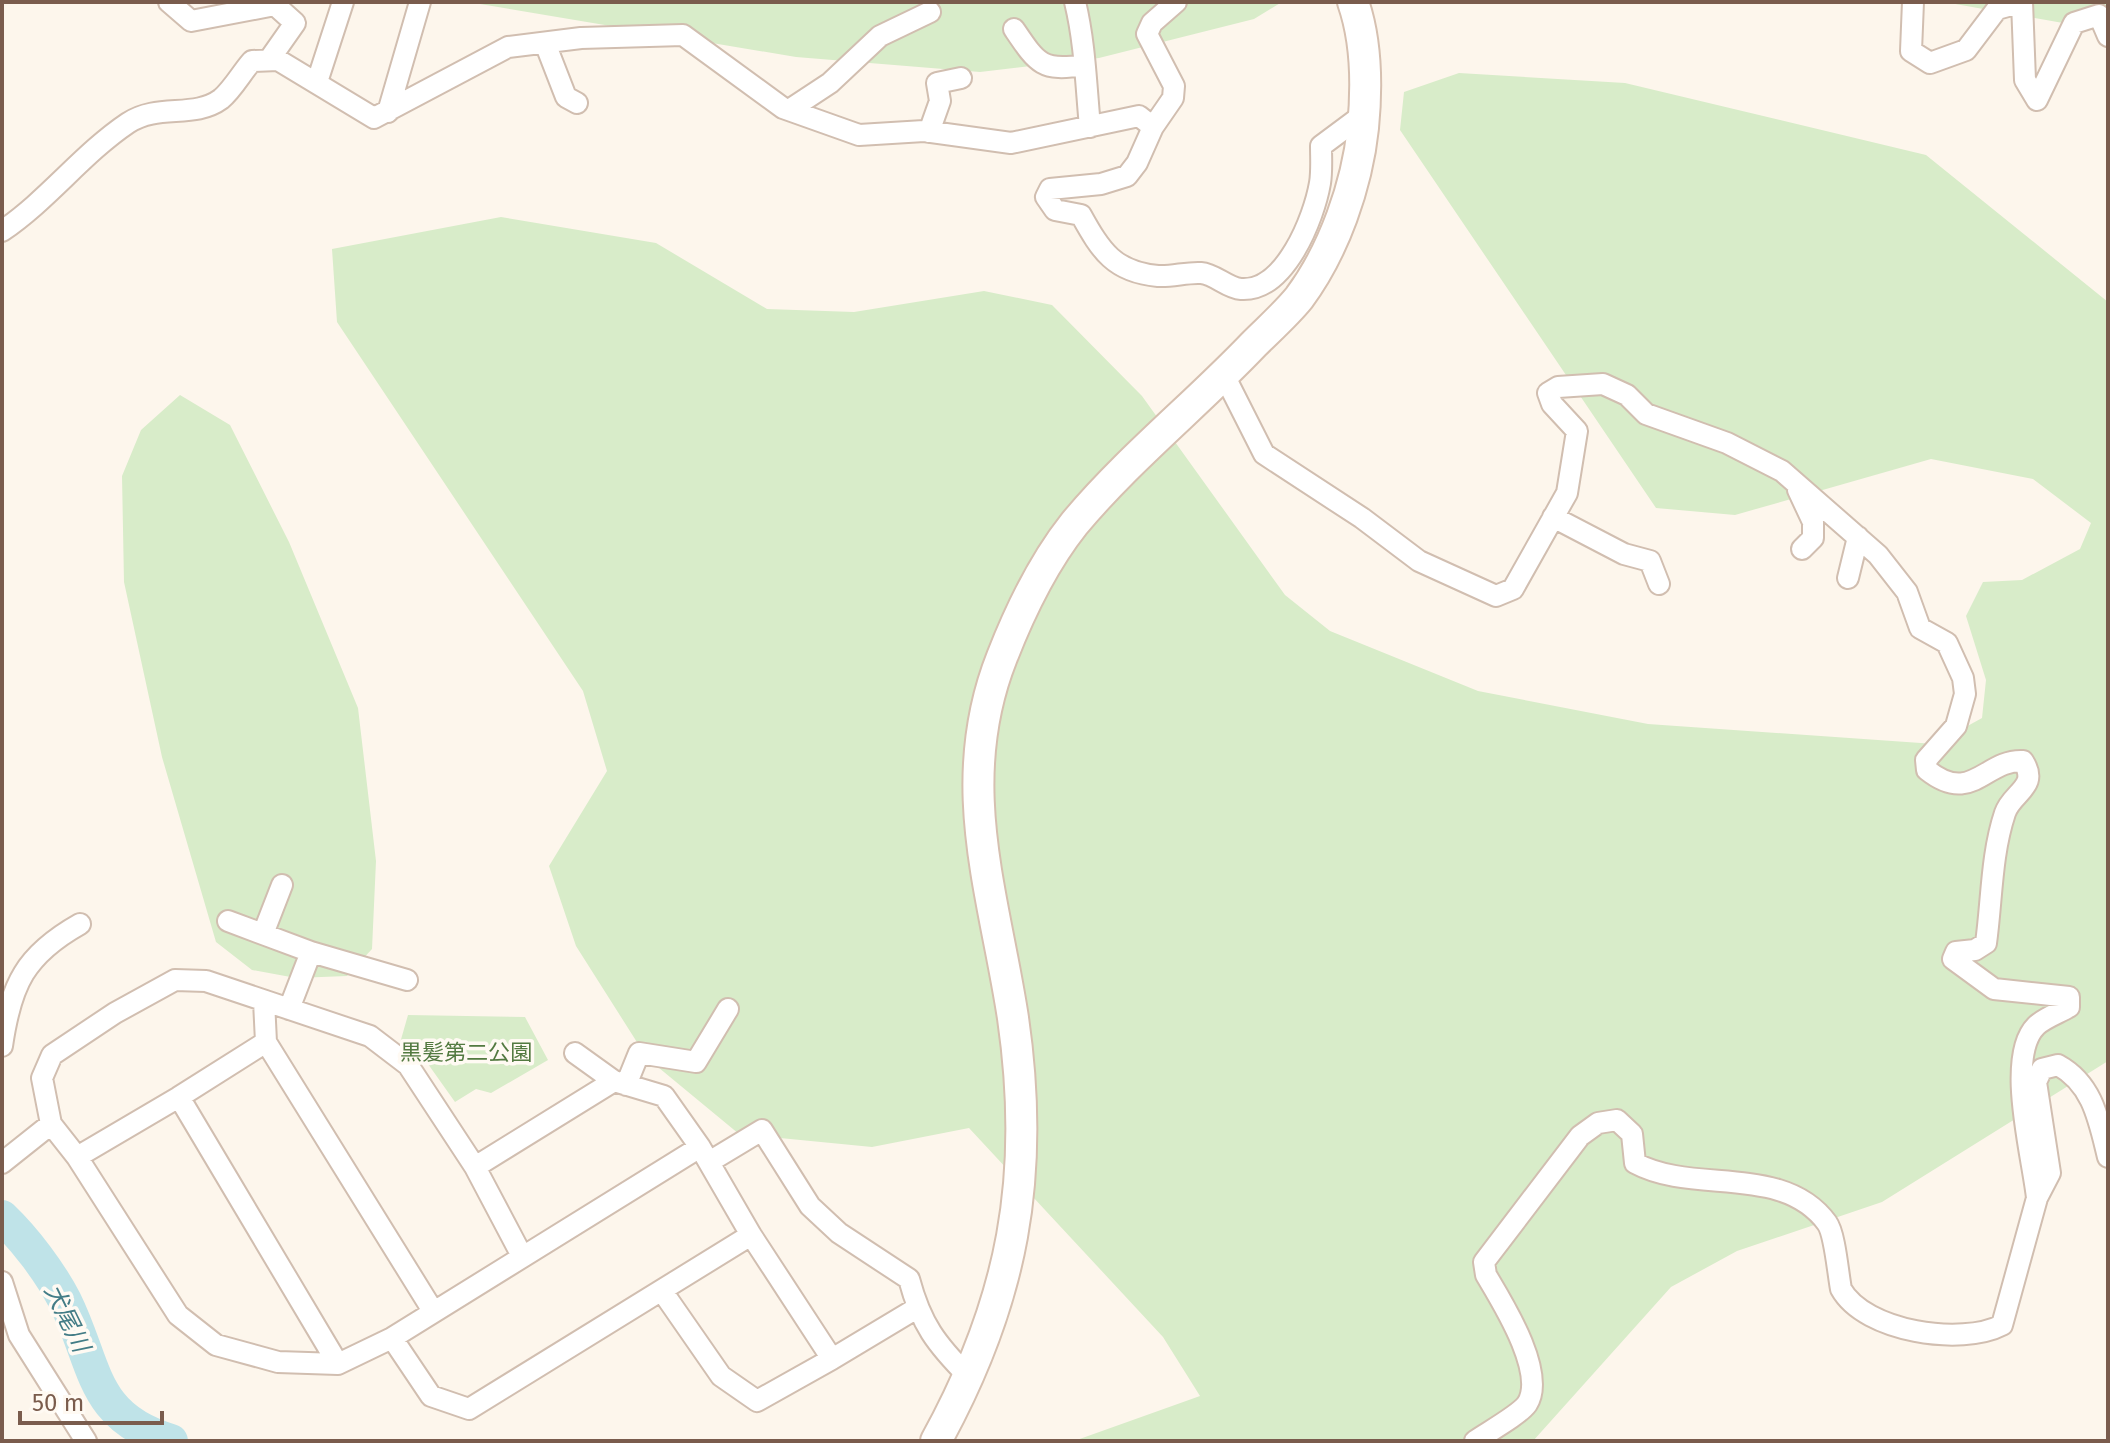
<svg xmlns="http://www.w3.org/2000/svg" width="2110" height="1443" font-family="'Fira Sans','Noto Sans JP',sans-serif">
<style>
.green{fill:#d8ecc9}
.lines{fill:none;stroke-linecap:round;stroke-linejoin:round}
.river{stroke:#bfe3e8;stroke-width:34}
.street-casing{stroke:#d1beb0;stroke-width:24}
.secondary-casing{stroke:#d6c0b0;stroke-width:34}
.street{stroke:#fff;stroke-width:20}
.secondary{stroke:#fff;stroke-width:30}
.labels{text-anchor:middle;stroke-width:7;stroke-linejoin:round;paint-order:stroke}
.park-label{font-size:22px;fill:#537a41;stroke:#fffaf3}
.water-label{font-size:24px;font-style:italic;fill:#437c86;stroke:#fffaf3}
</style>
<rect width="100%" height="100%" fill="#fdf6ec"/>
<!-- green -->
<path class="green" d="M468,2H1282L1254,19L1099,58L980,72L796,57Z
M1944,2H2108V31Z
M1459,73L1625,83L1926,155L2108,302V1061L1882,1202L1737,1251L1671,1287L1533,1441H1074L1200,1396L1163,1337L969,1128L872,1147L739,1134L647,1058L576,946L549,866L607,771L583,691L337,322L332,249L501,217L656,243L767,309L854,312L984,291L1052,305L1142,396L1285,595L1330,631L1478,691L1648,724L1935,744L1982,718L1986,680L1966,616L1983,582L2022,580L2080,549L2091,523L2033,479L1931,459L1735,515L1656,508L1400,130L1404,92Z
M180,395L230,425L289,542L358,708L376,861L372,949L347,976L296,978L252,970L216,942L162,757L124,582L122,476L141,430Z
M408,1015L525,1017L548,1060L491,1093L476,1089L455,1102L428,1064L400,1043Z"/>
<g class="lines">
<!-- river -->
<path class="river" d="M2,1217C25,1239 50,1272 65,1301C97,1366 90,1417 171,1441"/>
<!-- street casing -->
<g class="street-casing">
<path id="street" d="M169,2L191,21L275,5L295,23L269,60
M1075,2C1085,43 1086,85 1090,127
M1176,2L1152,23L1147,34L1174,86L1173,98L1153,127L1137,163L1127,176L1101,184L1050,189L1046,197L1055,210L1081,215C1101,251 1114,272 1158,276C1172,277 1187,272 1201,273C1215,274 1227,288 1241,289C1285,292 1314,218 1320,183C1322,171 1321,158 1321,146L1364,114
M1913,2L1911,51L1930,63L1966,50L1997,9L2022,2L2025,80L2037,100L2074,23L2099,15L2108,36
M1014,29C1037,63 1042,72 1083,65
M545,43L566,97L577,103
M317,82L343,2
M789,110L830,83L880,36L930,12
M388,112L420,2
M929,132L940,101L937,83L961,78
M2,231C48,200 82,154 128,123C158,103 194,119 221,99C233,89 242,72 252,61L278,60L374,118L508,47L581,38L683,35L783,108L859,135L924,131L1011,143L1139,116L1153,127
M1224,375L1264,454L1362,518L1419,561L1496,596L1513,589L1567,493L1577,431L1552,404L1548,393L1558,387L1603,384L1627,395L1646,414L1727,443L1782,471L1878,555L1907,592L1920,628L1947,643L1963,678L1965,694L1956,726L1926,760L1927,770C1972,806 1985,759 2023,761C2040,787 2012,792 2005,813C1991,855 1992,900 1986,943L1975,950L1956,952L1953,959L1994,989L2069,997V1007C2059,1013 2044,1018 2036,1026C2005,1057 2033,1158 2037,1198L2050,1173L2036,1082L2042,1069L2058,1065C2093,1084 2099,1121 2108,1157
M1798,490L1813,522V538L1802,549
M1553,517L1624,554L1650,561L1659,584
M1848,578L1858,537
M228,921L311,952L289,1009
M263,934L282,885
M311,952L407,980
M264,1001L266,1042L433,1311
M2,1046C11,984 25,955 80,924
M575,1053L614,1081
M626,1085L639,1053L696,1062L728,1009
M179,1097L266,1042
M51,1124L77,1157L178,1315L216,1345L278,1362L338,1364L392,1338L700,1147
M77,1157L179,1097L338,1364
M709,1162L762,1130L810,1206L839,1233L909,1279C921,1324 936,1344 969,1377
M2,1163L51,1124L42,1078L52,1055L115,1013L175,980L206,981L370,1036L408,1065L475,1167L522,1256
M475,1167L614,1081L664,1096L700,1147L751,1235L832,1359L757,1401L721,1376L662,1291
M2,1282L19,1335L86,1441
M392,1338L431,1396L469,1409L751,1235
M832,1359L917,1308
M1475,1441C1488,1432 1519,1415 1527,1404C1547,1373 1502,1302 1486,1275L1484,1262L1580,1136L1598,1123L1617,1120L1632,1134L1635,1163C1694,1195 1783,1163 1827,1223C1835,1234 1838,1274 1841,1289C1865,1332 1962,1346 2002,1325L2037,1198"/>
</g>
<!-- secondary casing -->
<g class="secondary-casing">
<path id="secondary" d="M936,1441C1013,1301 1036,1176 1013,1018C994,894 952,783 1002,657C1020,611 1043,563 1074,524C1128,459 1196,405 1254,344C1269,329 1286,314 1299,298C1334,251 1357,185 1363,128C1367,87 1367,42 1353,2"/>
</g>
<!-- street -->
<use href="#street" class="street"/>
<!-- secondary -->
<use href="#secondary" class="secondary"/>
</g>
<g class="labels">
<!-- park labels -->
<g class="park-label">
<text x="466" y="1060">黒髪第二公園</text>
</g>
<!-- water labels -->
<g class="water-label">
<text transform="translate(67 1318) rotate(64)" y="8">犬尾川</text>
</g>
</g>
<!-- border -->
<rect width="2110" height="1443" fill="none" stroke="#7a5c4d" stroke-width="8"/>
<!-- scale -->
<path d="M20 1411v12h142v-12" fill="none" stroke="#7a5c4d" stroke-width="4"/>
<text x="32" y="1411" font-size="24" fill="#7a5c4d" stroke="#fffaf3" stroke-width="6" paint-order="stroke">50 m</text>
</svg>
